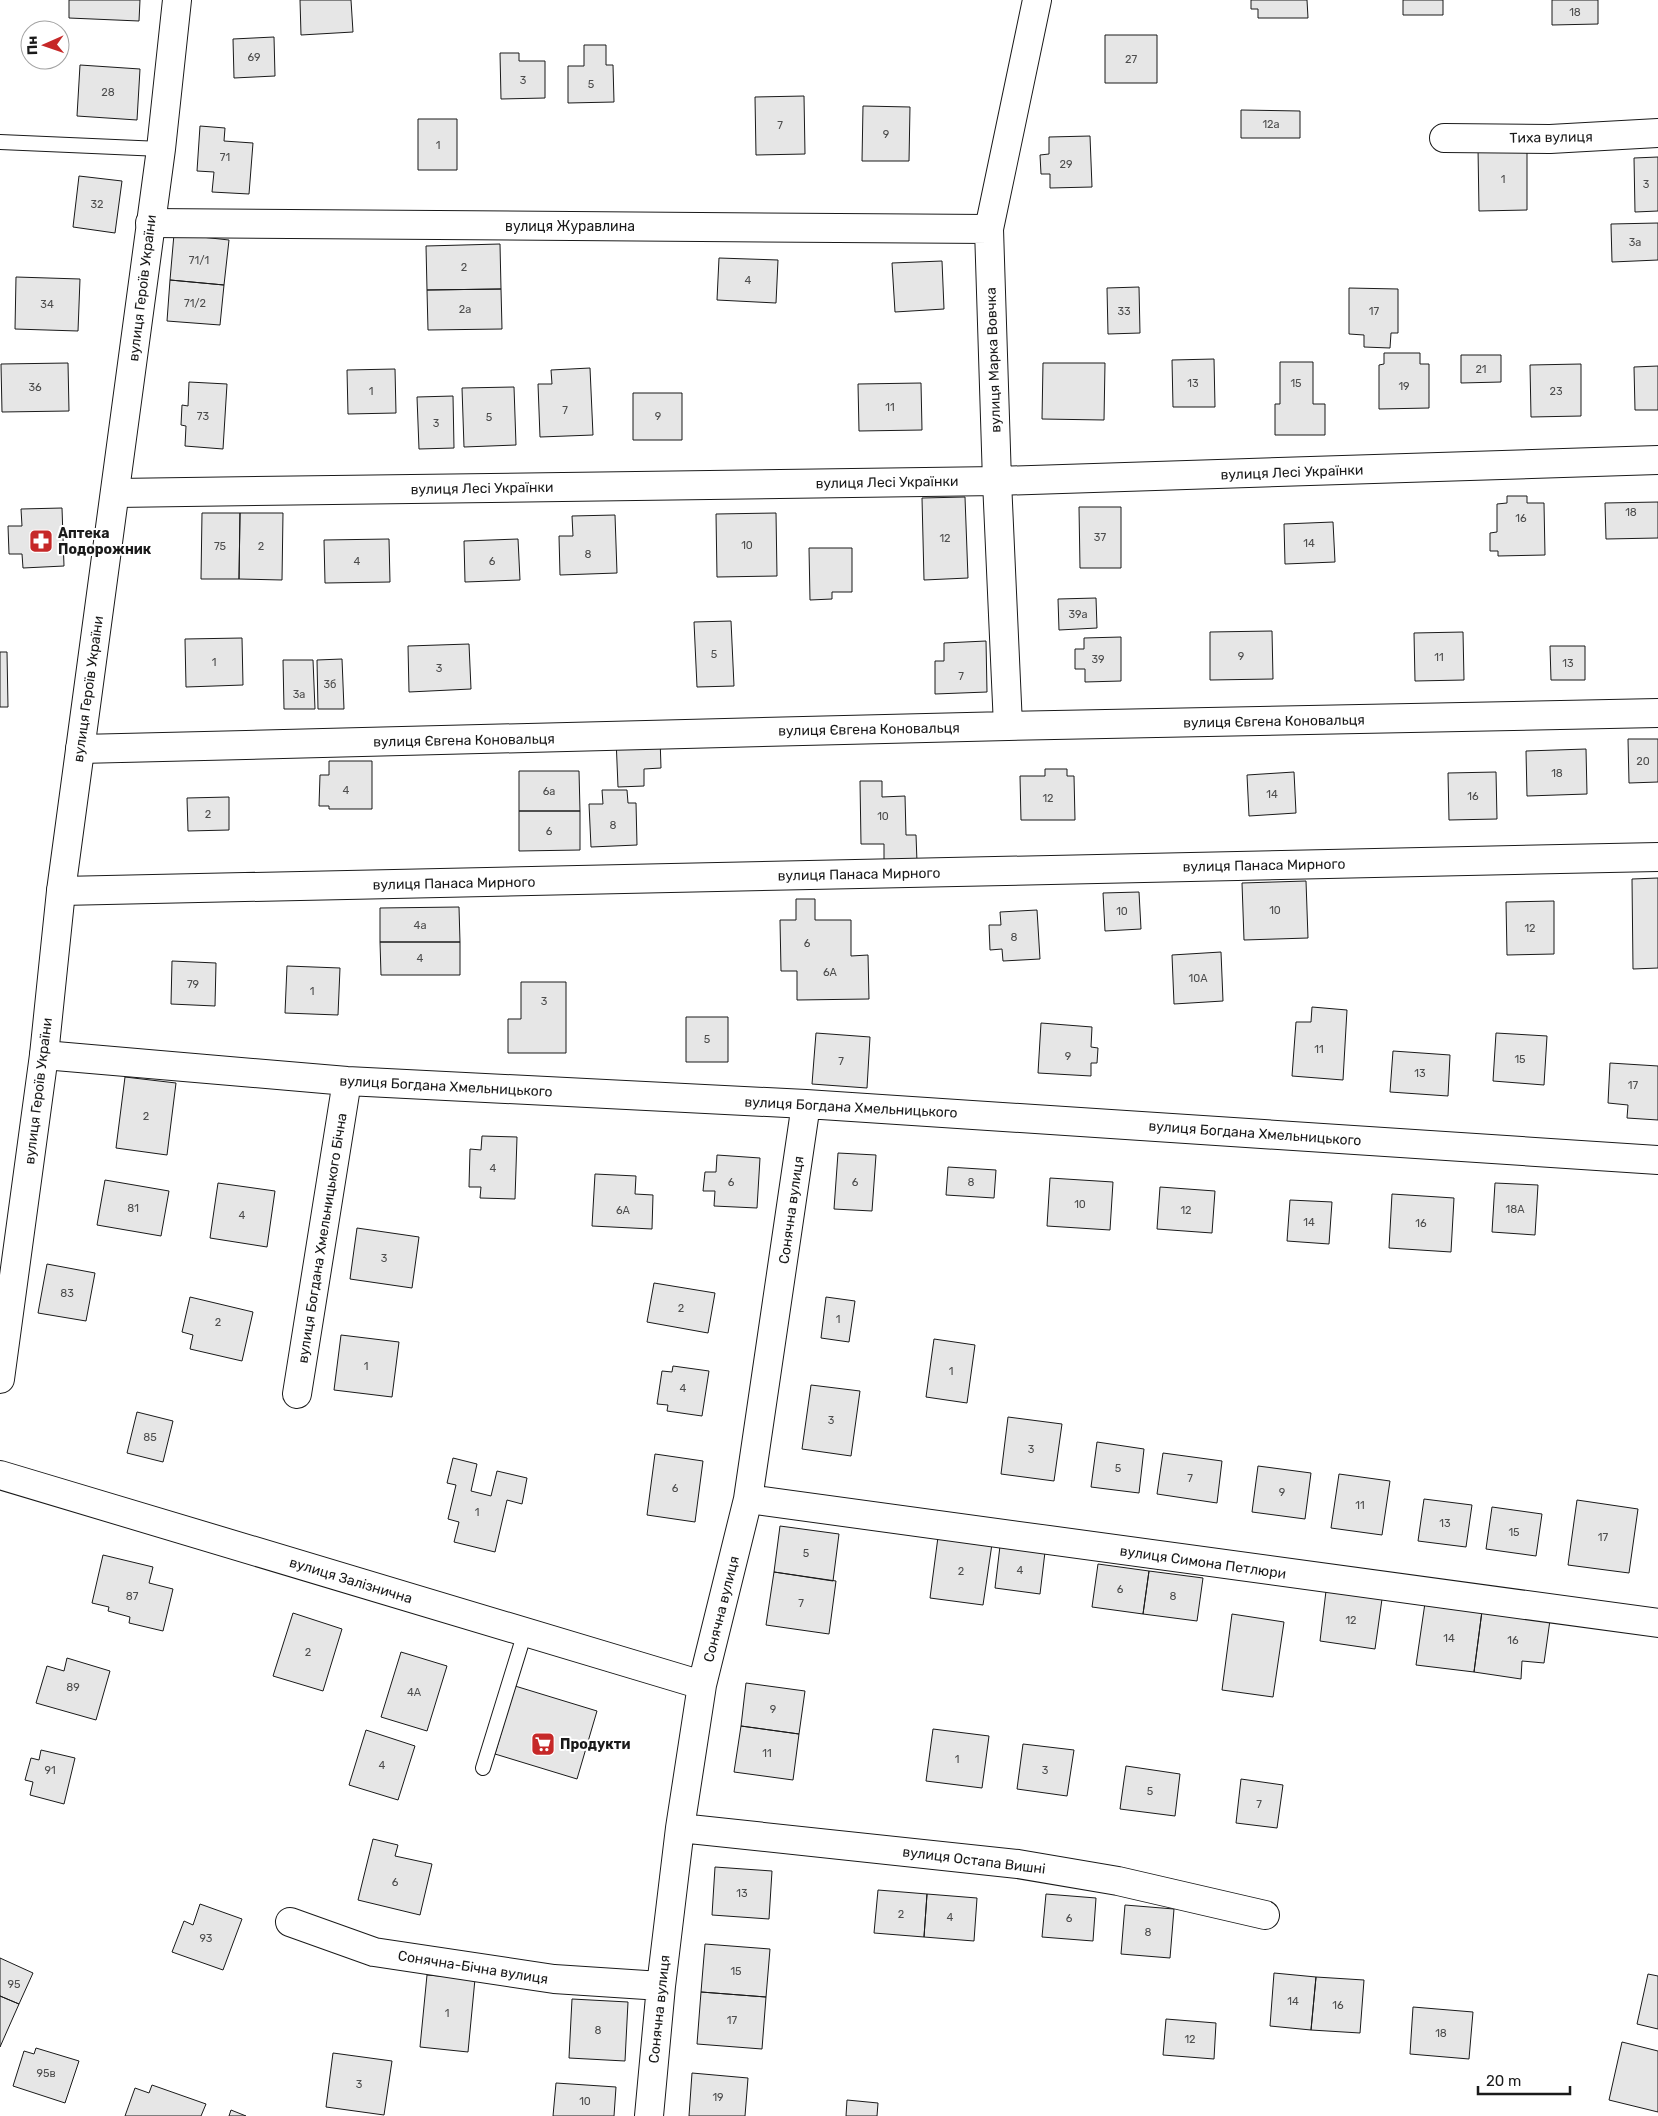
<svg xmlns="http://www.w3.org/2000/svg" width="1658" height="2116" font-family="Rubik,sans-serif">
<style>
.building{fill:#e6e6e6;stroke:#1a1a1a}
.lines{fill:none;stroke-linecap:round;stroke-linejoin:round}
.lane-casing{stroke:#1a1a1a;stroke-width:16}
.street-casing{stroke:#1a1a1a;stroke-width:30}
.secondary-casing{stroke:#1a1a1a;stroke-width:30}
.lane{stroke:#fff;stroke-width:14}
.street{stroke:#fff;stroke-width:28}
.secondary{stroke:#fff;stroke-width:28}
.labels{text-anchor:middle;stroke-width:4;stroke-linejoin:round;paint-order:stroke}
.number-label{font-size:11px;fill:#4d4d4d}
.street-label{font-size:14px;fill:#1a1a1a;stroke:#fff}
.poi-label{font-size:14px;font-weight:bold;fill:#1a1a1a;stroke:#fff;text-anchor:start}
</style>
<rect width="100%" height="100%" fill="#fff"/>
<!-- building -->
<path class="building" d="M69,0H140L139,21L69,18Z
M300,0H351L353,32L301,35Z
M1251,0H1307L1308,18H1258V9H1251Z
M1403,0H1443V15H1403Z
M1552,0H1598V24L1552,25Z
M1105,35H1157V83H1105Z
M274,37L275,76L234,78L233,39Z
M584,45H606V65H613L614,102L568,103V66H584Z
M500,53H519V61H545V98L501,99Z
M80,65L140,69L137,120L77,116Z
M804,96L805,154L756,155L755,97Z
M863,106L910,107L909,161H862Z
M1241,110L1300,111V138H1241Z
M418,119H457V170H418Z
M200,126L225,128L224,141L253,143L249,194L212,192L214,172L197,171Z
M1090,136L1092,187L1050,188V174H1041L1040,155L1049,154V137Z
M1527,147V210L1479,211L1478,148Z
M1658,157V211L1635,212L1634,158Z
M79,176L122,181L115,233L73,227Z
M1658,223V260L1612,262L1611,224Z
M174,234L229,240L224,285L170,280Z
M500,244L501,289L427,290L426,246Z
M719,258L778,260L776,303L717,300Z
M942,261L944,309L895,312L892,263Z
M16,277L80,279L78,331L15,329Z
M170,280L224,285L220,325L167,321Z
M1139,287L1140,333L1108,334L1107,288Z
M1349,288L1398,289V333H1391L1390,348L1364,347V335L1349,334Z
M501,289L502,329L428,330L427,290Z
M1384,353H1420V364H1429V408L1379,409V365L1384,364Z
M1461,355H1501V382L1461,383Z
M1214,359L1215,407H1173L1172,360Z
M1280,362H1313V404H1325V435H1275V404H1280Z
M68,363L69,411L2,412L1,364Z
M1043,363H1105L1104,420L1042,419Z
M1581,364V416L1531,417L1530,365Z
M1658,366V410H1635L1634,367Z
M590,368L593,435L540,437L538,384H552L551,370Z
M395,369L396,413L348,414L347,370Z
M189,382L227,384L223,449L185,446L186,426L181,425L182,405L188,406Z
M921,383L922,430L859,431L858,384Z
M514,387L516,445L464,447L462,388Z
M633,393H682V440H633Z
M453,396L454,448L419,449L417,397Z
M1507,496H1527V503H1544L1545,555L1498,556V551H1490V533L1497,532V504L1507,503Z
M965,497L968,578L924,580L922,498Z
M1658,502V538L1606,539L1605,503Z
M1079,507H1121V568H1080Z
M62,508L64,566L23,568L22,554H9L8,526H22L21,509Z
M202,513H240L239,579H201Z
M240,513H283L282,580L239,579Z
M776,513L777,576L717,577L716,514Z
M615,515L617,573L560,575L559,536H573L572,516Z
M1333,522L1335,562L1285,564L1284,524Z
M389,539L390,582L325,583L324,540Z
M518,539L520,580L465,582L464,541Z
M809,548H852V592H832V599L810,600Z
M1096,598L1097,628L1059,630L1058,599Z
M731,621L734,686L697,687L694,622Z
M1272,631L1273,679L1210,680V632Z
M1463,632L1464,680L1415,681L1414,633Z
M1121,637V681L1085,682V669H1075V649H1084V638Z
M242,638L243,685L186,687L185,639Z
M986,641L987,692L935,694V661H944V643Z
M469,644L471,689L409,692L408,646Z
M1550,646H1585V680H1551Z
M0,652H7L8,707H0Z
M342,659L344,709H318L317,660Z
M283,660H313L315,709H284Z
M660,737L661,768L644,769V786L618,787L616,738Z
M1628,739H1658V782L1629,783Z
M1586,749L1587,794L1527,796L1526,751Z
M329,761H372V809H329V806H319L320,775H329Z
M1045,769H1067V776H1074L1075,820H1021L1020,776H1045Z
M519,771H579L580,811H519Z
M1294,772L1296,813L1249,816L1247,775Z
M1496,772L1497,819L1449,820L1448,773Z
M860,781H882V797L905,796L906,835H916L917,862L884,863V844H861Z
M602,790H627L628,803H636L637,845L591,847L589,804H603Z
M229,797V830L188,831L187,798Z
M519,811H580V850L519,851Z
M1658,878V968L1633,969L1632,879Z
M1306,881L1308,938L1244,940L1242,883Z
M1139,892L1141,929L1105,931L1103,893Z
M796,899H815V920H851V956L868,955L869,999L797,1000V971H781L780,920H796Z
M1554,901V954L1507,955L1506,902Z
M459,907L460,942H380V908Z
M1037,910L1040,959L1003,961L1002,949L990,950L989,925H1001L1000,912Z
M380,942H460V975H381Z
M1221,952L1223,1001L1174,1004L1172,955Z
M172,961L216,963L215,1006L171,1004Z
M287,966L340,968L338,1015L285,1013Z
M521,982H566V1053H508V1019H521Z
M1312,1007L1347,1010L1343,1080L1292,1076L1296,1022H1311Z
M686,1017H728V1062H686Z
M1041,1023L1092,1027L1091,1047L1098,1048L1097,1063H1091V1076L1038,1073Z
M816,1033L870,1037L867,1088L812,1084Z
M1496,1033L1547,1036L1544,1085L1493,1081Z
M1393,1051L1450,1055L1448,1096L1390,1092Z
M1610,1063L1658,1066V1120L1627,1118L1628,1105L1608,1103Z
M125,1077L176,1083L167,1155L116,1148Z
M482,1136L517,1137L515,1199L480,1198L481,1187H469L470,1149L481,1150Z
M838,1153L876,1155L872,1211L834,1209Z
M717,1155L760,1158L757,1208L714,1206L715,1191H703L705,1172H716Z
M948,1167L996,1170L994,1198L946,1195Z
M595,1174L636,1176L635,1194L653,1195L652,1229L592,1226Z
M1050,1178L1113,1182L1110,1230L1047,1226Z
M105,1180L169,1191L161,1236L97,1225Z
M218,1183L275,1191L267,1247L210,1238Z
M1495,1183L1538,1185L1535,1235L1492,1232Z
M1160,1187L1215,1191L1212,1233L1157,1229Z
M1392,1194L1454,1198L1451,1252L1389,1248Z
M1290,1200L1332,1202L1329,1244L1287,1241Z
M357,1228L419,1237L412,1288L350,1279Z
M47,1264L95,1273L86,1321L38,1313Z
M654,1283L715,1293L708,1333L647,1322Z
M190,1297L253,1312L242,1361L190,1349L193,1335L182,1332Z
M826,1297L855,1301L849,1342L821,1338Z
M341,1335L399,1342L392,1397L334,1390Z
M934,1339L975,1345L967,1403L926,1397Z
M673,1366L709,1371L702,1416L667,1411L668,1405L657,1404L662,1371L672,1372Z
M811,1385L860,1391L851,1456L802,1449Z
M137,1412L173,1421L163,1462L127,1453Z
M1008,1417L1062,1424L1054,1481L1001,1474Z
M1097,1442L1144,1449L1139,1493L1091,1487Z
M1163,1453L1222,1461L1217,1503L1157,1494Z
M655,1454L703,1461L695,1522L647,1515Z
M453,1458L477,1464L471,1491L491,1496L497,1471L527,1478L522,1504L507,1500L495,1552L454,1542L459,1522L448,1519L456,1485L447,1483Z
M1258,1466L1311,1473L1305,1519L1252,1512Z
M1339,1474L1390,1481L1382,1535L1331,1528Z
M1424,1499L1472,1505L1466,1547L1418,1541Z
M1577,1500L1638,1509L1629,1573L1568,1565Z
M1492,1507L1542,1514L1536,1556L1486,1549Z
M780,1526L839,1534L833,1581L774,1572Z
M938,1537L992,1544L983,1605L930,1598Z
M1000,1546L1045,1552L1040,1594L995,1588Z
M103,1555L153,1567L149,1583L173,1589L163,1631L129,1623L130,1617L108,1611L109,1607L92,1603Z
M1098,1564L1149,1571L1143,1614L1092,1607Z
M1149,1571L1203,1578L1197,1621L1143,1614Z
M774,1572L836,1581L829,1634L766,1625Z
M1326,1591L1382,1599L1375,1649L1320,1641Z
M1425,1603L1482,1611L1474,1672L1416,1665Z
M1482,1611L1550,1620L1544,1663L1522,1661L1521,1679L1474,1672Z
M293,1613L342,1629L323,1691L273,1676Z
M1232,1614L1284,1622L1273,1697L1222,1690Z
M401,1652L447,1666L427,1731L381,1717Z
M67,1658L110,1671L96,1720L36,1703L47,1666L64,1671Z
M746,1683L805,1691L799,1734L741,1726Z
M515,1686L597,1711L577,1779L495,1754Z
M741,1726L799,1734L793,1780L734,1772Z
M933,1729L989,1736L982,1788L926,1781Z
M366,1730L415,1746L398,1800L349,1785Z
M1023,1744L1074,1750L1067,1796L1017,1789Z
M41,1750L75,1758L64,1804L30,1795L33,1782L25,1780L31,1758L39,1760Z
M1126,1766L1180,1774L1175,1816L1120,1809Z
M1241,1779L1283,1785L1277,1828L1236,1823Z
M373,1839L398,1845L395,1856L432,1864L420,1915L358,1900Z
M715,1867L772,1871L769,1919L712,1915Z
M878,1890L927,1894L924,1937L874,1933Z
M927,1894L977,1898L974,1941L924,1937Z
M1046,1894L1096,1898L1093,1941L1042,1937Z
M200,1904L242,1919L223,1970L172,1952L184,1921L193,1925Z
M1125,1905L1174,1909L1170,1958L1121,1954Z
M705,1944L770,1949L766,1997L701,1992Z
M0,1958L33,1973L19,2004L0,1996Z
M1274,1973L1316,1977L1311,2030L1270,2026Z
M1648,1974L1658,1976V2029L1637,2024Z
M427,1975L475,1979L468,2052L420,2047Z
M1316,1977L1364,1980L1360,2033L1311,2030Z
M701,1992L766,1997L762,2049L697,2044Z
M0,1996L19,2004L0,2047Z
M572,1999L628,2002L625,2061L569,2058Z
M1413,2007L1473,2012L1469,2059L1410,2054Z
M1166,2019L1216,2023L1214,2059L1163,2055Z
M1622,2042L1658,2051V2112L1609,2100Z
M36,2048L79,2061L65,2103L13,2086L24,2051L34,2054Z
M333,2053L392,2061L384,2115L326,2107Z
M692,2073L748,2078L745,2116H689Z
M556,2083L616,2087L614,2116H553Z
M152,2085L206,2104L201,2116H125L135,2088L149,2093Z
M847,2100L878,2103L877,2116H846Z
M231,2110L246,2116H229Z"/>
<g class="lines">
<!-- lane casing -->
<g class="lane-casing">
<path id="lane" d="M0,142L161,149
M483,1768L525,1632"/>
</g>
<!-- street casing -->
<g class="street-casing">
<path id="street" d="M1444,138L1550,139L1658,133
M150,223L989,229
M116,493L997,481L1658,460
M1008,726L997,481L989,229L1037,0
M80,749L1008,726L1658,713
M61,891L1658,857
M44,1055L347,1081L806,1104L1658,1160
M297,1394L347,1081
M0,1475L702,1685
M748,1499L1658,1623
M680,1828L1018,1864L1118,1881L1265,1915
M290,1922L374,1952L554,1979L661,1986
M649,2116L661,1986L680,1828L702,1685L748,1499L806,1104"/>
</g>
<!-- secondary casing -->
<g class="secondary-casing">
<path id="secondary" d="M0,1379L44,1055L61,891L161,149L177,0"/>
</g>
<!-- lane -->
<use href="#lane" class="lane"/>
<!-- street -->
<use href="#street" class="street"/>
<!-- secondary -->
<use href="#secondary" class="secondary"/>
</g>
<!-- icons -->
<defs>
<g id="pharmacy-square" transform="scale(1.25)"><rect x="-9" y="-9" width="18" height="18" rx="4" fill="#c62828" stroke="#fff"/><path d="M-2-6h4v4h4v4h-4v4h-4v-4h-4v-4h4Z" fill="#fff"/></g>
<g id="supermarket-square" transform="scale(1.25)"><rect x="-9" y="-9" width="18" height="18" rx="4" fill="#c62828" stroke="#fff"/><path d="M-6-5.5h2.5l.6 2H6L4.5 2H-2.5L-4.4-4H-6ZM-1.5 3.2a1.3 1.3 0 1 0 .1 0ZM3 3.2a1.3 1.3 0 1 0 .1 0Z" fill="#fff"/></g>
</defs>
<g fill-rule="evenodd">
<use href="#pharmacy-square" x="41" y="541"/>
<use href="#supermarket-square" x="543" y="1744"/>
</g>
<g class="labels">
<!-- number labels -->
<g class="number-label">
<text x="1575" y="16">18</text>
<text x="254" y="61">69</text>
<text x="1131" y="63">27</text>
<text x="523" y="84">3</text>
<text x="591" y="88">5</text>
<text x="108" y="96">28</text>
<text x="1271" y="128">12а</text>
<text x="780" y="129">7</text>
<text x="886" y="138">9</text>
<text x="438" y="149">1</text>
<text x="225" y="161">71</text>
<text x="1066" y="168">29</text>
<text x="1503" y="183">1</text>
<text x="1646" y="188">3</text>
<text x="97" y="208">32</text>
<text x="1635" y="246">3а</text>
<text x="199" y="264">71/1</text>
<text x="464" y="271">2</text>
<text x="748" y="284">4</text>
<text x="195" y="307">71/2</text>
<text x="47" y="308">34</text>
<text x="465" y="313">2а</text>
<text x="1124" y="315">33</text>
<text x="1374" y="315">17</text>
<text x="1481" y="373">21</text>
<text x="1193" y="387">13</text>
<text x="1296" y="387">15</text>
<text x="1404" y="390">19</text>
<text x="35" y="391">36</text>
<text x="371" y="395">1</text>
<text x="1556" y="395">23</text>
<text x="890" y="411">11</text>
<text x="565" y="414">7</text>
<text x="203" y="420">73</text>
<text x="658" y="420">9</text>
<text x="489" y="421">5</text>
<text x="436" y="427">3</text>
<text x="1631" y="516">18</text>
<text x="1521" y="522">16</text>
<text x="1100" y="541">37</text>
<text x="945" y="542">12</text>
<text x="1309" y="547">14</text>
<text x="747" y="549">10</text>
<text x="220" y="550">75</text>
<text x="261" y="550">2</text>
<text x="588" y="558">8</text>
<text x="357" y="565">4</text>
<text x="492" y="565">6</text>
<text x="1078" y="618">39а</text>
<text x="714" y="658">5</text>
<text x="1241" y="660">9</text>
<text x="1439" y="661">11</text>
<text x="1098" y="663">39</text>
<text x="214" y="666">1</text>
<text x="1568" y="667">13</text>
<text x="439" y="672">3</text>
<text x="961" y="680">7</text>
<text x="330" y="688">3б</text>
<text x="299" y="698">3а</text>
<text x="1643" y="765">20</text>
<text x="1557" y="777">18</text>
<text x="346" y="794">4</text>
<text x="549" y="795">6а</text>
<text x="1272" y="798">14</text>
<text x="1473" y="800">16</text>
<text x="1048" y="802">12</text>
<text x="208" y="818">2</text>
<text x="883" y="820">10</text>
<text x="613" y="829">8</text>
<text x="549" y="835">6</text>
<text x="1275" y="914">10</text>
<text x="1122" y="915">10</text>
<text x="420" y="929">4а</text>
<text x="1530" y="932">12</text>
<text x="1014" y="941">8</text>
<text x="807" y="947">6</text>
<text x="420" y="962">4</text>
<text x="830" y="976">6А</text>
<text x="1198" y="982">10А</text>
<text x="193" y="988">79</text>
<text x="312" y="995">1</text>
<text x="544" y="1005">3</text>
<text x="707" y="1043">5</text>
<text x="1319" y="1053">11</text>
<text x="1068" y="1060">9</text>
<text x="1520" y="1063">15</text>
<text x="841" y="1065">7</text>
<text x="1420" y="1077">13</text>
<text x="1633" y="1089">17</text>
<text x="146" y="1120">2</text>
<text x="493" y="1172">4</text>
<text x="731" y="1186">6</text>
<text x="855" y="1186">6</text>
<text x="971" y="1186">8</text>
<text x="1080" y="1208">10</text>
<text x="133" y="1212">81</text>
<text x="1515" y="1213">18А</text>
<text x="623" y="1214">6А</text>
<text x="1186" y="1214">12</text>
<text x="242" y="1219">4</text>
<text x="1309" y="1226">14</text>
<text x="1421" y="1227">16</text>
<text x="384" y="1262">3</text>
<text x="67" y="1297">83</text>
<text x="681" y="1312">2</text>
<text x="838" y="1323">1</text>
<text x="218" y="1326">2</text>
<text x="366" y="1370">1</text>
<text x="951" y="1375">1</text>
<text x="683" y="1392">4</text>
<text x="831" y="1424">3</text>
<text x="150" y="1441">85</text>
<text x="1031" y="1453">3</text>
<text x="1118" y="1472">5</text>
<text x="1190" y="1482">7</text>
<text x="675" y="1492">6</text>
<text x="1282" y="1496">9</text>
<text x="1360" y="1509">11</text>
<text x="477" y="1516">1</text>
<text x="1445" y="1527">13</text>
<text x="1514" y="1536">15</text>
<text x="1603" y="1541">17</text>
<text x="806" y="1557">5</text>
<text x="1020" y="1574">4</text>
<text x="961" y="1575">2</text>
<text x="1120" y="1593">6</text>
<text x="132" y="1600">87</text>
<text x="1173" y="1600">8</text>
<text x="801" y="1607">7</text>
<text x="1351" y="1624">12</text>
<text x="1449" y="1642">14</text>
<text x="1513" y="1644">16</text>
<text x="308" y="1656">2</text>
<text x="73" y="1691">89</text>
<text x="414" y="1696">4А</text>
<text x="773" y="1713">9</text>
<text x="767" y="1757">11</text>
<text x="957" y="1763">1</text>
<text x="382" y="1769">4</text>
<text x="50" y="1774">91</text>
<text x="1045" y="1774">3</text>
<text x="1150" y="1795">5</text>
<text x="1259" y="1808">7</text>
<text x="395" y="1886">6</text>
<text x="742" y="1897">13</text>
<text x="901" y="1918">2</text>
<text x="950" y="1921">4</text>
<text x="1069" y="1922">6</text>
<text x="1148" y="1936">8</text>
<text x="206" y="1942">93</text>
<text x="736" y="1975">15</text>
<text x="14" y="1988">95</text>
<text x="1293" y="2005">14</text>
<text x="1338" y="2009">16</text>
<text x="447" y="2017">1</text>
<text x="732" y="2024">17</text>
<text x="598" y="2034">8</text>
<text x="1441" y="2037">18</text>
<text x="1190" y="2043">12</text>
<text x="46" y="2077">95в</text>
<text x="359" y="2088">3</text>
<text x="718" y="2101">19</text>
<text x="585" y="2105">10</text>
</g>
<!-- street labels -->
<g class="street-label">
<text transform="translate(1551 137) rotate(-1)" y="5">Тиха вулиця</text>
<text x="570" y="231">вулиця Журавлина</text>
<text transform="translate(142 288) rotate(-83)" y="5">вулиця Героїв України</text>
<text transform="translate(993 360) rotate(-92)" y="5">вулиця Марка Вовчка</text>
<text transform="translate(1292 472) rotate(-2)" y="5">вулиця Лесі Українки</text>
<text transform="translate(887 482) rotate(-1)" y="5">вулиця Лесі Українки</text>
<text transform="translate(482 488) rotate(-1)" y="5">вулиця Лесі Українки</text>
<text transform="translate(88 689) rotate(-82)" y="5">вулиця Героїв України</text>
<text transform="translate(1274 721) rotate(-1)" y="5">вулиця Євгена Коновальця</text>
<text transform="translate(869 729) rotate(-1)" y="5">вулиця Євгена Коновальця</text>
<text transform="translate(464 740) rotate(-1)" y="5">вулиця Євгена Коновальця</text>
<text transform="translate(1264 865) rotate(-1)" y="5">вулиця Панаса Мирного</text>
<text transform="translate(859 874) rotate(-1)" y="5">вулиця Панаса Мирного</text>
<text transform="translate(454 883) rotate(-1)" y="5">вулиця Панаса Мирного</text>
<text transform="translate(446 1086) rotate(3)" y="5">вулиця Богдана Хмельницького</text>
<text transform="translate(38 1091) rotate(-83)" y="5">вулиця Героїв України</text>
<text transform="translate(851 1107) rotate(3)" y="5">вулиця Богдана Хмельницького</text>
<text transform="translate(1255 1133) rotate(4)" y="5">вулиця Богдана Хмельницького</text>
<text transform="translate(791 1210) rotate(-82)" y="5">Сонячна вулиця</text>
<text transform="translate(322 1238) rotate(-81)" y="5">вулиця Богдана Хмельницького Бічна</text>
<text transform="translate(1203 1562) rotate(8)" y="5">вулиця Симона Петлюри</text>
<text transform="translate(351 1580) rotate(17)" y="5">вулиця Залізнична</text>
<text transform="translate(721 1609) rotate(-76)" y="5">Сонячна вулиця</text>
<text transform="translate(974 1860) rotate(7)" y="5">вулиця Остапа Вишні</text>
<text transform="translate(473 1967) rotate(9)" y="5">Сонячна-Бічна вулиця</text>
<text transform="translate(659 2009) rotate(-84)" y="5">Сонячна вулиця</text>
</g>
<!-- poi labels -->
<g class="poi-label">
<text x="58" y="538">Аптека<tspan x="58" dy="16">Подорожник</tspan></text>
<text x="560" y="1749">Продукти</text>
</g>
</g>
<!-- north arrow -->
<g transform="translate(45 45) rotate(268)"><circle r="24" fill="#ffffff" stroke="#a3a3a3"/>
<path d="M0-4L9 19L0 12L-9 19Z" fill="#c62828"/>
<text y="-8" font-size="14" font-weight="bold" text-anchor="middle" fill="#1a1a1a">Пн</text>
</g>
<!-- scale -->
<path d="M1478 2086v8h92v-8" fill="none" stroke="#1a1a1a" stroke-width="2.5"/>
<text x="1486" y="2086" font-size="15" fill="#1a1a1a" stroke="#ffffff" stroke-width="4" paint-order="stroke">20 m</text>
</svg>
